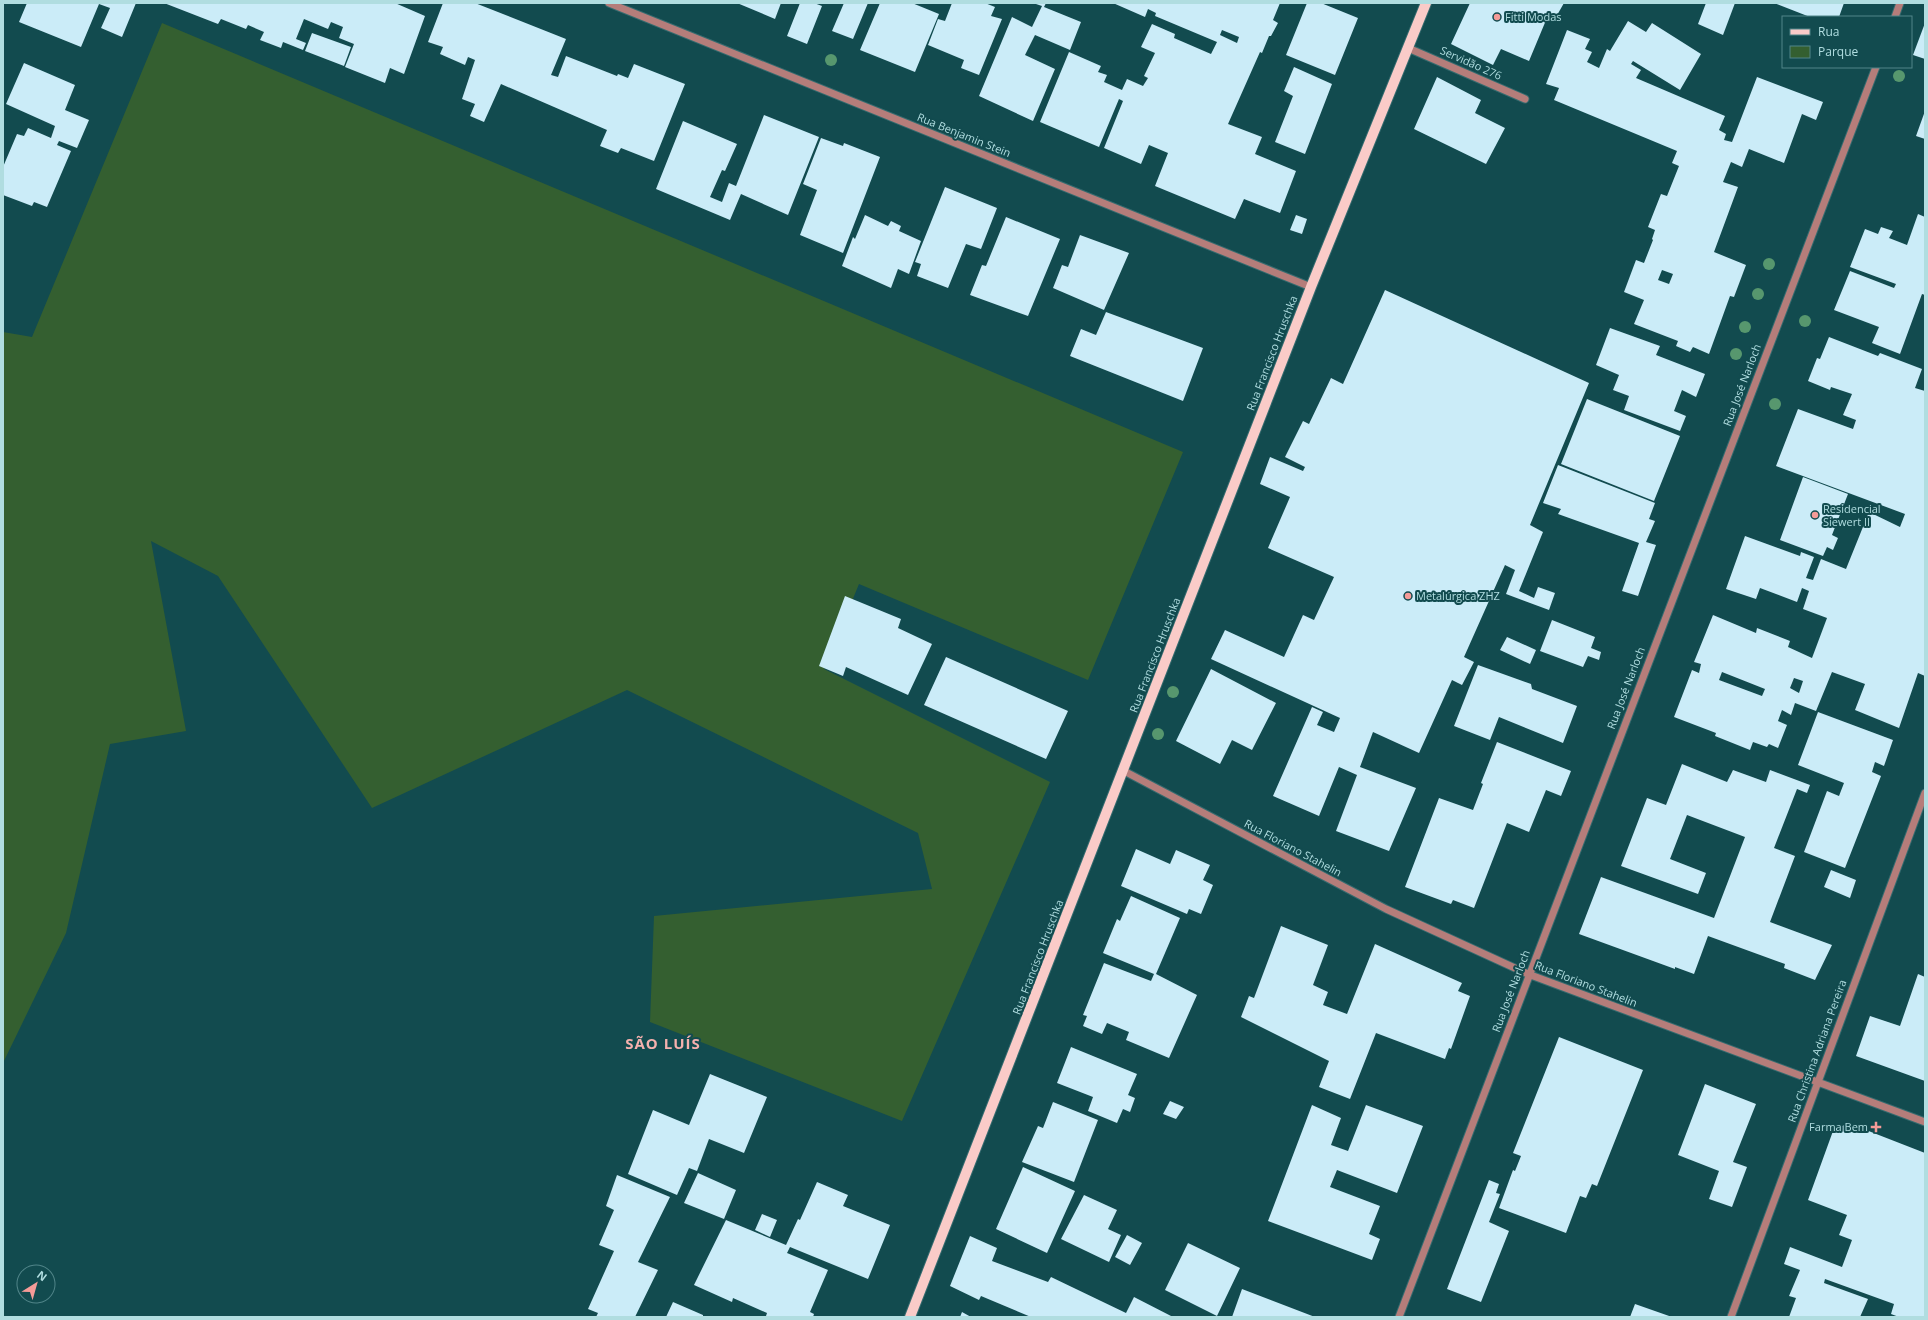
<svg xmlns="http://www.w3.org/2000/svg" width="1928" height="1320" font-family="'Open Sans',sans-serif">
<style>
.green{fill:#345f30}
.building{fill:#cbecf8;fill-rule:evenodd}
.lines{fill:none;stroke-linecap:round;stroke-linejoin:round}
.minor-casing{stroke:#356b6f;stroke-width:9}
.major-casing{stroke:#356b6f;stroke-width:12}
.minor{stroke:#b57d7a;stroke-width:7}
.major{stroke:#facbc8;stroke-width:10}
.tree{fill:#57976e}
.poi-dot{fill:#f59b98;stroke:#124b4f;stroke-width:1.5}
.labels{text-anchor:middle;stroke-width:4;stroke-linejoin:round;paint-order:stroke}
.poi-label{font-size:11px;fill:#b0dde0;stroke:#124b4f;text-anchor:start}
.street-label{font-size:11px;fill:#b0dde0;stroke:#124b4f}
.district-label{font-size:15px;font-weight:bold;letter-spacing:1px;fill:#f5b1ae;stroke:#124b4f}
</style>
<rect width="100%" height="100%" fill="#124b4f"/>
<!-- green -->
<path class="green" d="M162,23L1183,452L1088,680L859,584L824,669L1050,782L902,1121L650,1022L654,916L932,889L918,833L627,690L372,808L218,576L151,541L186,731L110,744L66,933L3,1063V332L32,337Z"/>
<!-- building -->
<path class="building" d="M27,3H136L122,37L101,28L110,8L99,4L81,47L19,22Z
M164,3H395L425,16L404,74L390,68L385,83L345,67L354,44L339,38L343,27L331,22L328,29L304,19L296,39L306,43L303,50L283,42L281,48L260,40L264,32L248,25L246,29L221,19L218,24Z
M443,3H475L566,39L551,75L558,77L566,56L617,76L618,74L628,78L634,64L685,84L654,161L621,148L618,153L600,146L607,130L501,84L484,122L470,116L475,104L462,99L475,60L468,57L465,65L440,54L443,47L428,42Z
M737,3H781L775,19Z
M800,3H814L822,6L807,44L787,36Z
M844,3H868L853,39L832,31Z
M880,3H912L939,14L915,72L860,50Z
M952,3H985L995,7L991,16L1002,19L979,75L961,68L964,60L928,45L938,19L945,21Z
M1033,3H1046L1044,7L1081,22L1070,50L1035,35L1025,55L1055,69L1033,121L979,96L1012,17L1032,27L1042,6Z
M1113,3H1280L1273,20L1278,23L1271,36H1269L1262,53L1260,52L1228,124L1262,137L1255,154L1296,171L1280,213L1244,199L1235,219L1155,186L1168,153L1149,145L1141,164L1104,148L1123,101L1119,99L1099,147L1040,122L1069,52L1101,66L1098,72L1107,75L1104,82L1122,90L1127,79L1143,86L1148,78L1144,76L1155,53L1141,47L1152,24L1175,34L1174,38L1211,54L1217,42L1155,16L1156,13L1148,9L1145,17ZM1222,30L1239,37L1237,43L1220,35Z
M1307,3H1321L1358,18L1335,75L1286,55Z
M1470,3H1564L1556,17L1549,13L1529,61L1501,49L1493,65L1451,44Z
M1706,3H1735L1723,35L1698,24Z
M1774,3H1844L1839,17H1810Z
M1628,21L1646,32L1652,23L1701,54L1680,90L1633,61L1631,64L1641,70L1636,78L1725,116L1719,130L1726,134L1724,140L1732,142L1757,77L1823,102L1816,120L1802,114L1784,163L1749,149L1742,167L1731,162L1723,182L1738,187L1714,252L1746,265L1734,297L1730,296L1709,354L1693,347L1690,352L1676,346L1678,341L1634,324L1644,300L1624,292L1636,260L1644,263L1653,240L1652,239L1655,230L1648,227L1661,194L1667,196L1679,166L1672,163L1677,151L1554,100L1559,88L1546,84L1567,30L1590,39L1585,49L1592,52L1587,62L1599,68L1607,49L1610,51ZM1662,270L1673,274L1669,284L1658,280Z
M1925,23V59L1913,55Z
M312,33L351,47L344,66L305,51Z
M24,63L75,85L65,110L89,120L77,148L59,141L57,145L71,151L47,207L34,202L32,206L3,195V167L17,134L24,136L28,128L51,138L55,126L6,104Z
M1294,67L1332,84L1305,154L1275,142L1293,96L1284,91Z
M1437,77L1481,100L1475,113L1505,128L1486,164L1414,129Z
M1925,111V139L1916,136Z
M764,115L819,137L788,215L741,194L730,220L656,189L683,121L737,144L725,171L722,170L710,197L722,202L729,183L736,186Z
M821,138L843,146L844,143L880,157L843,253L800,235L817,190L803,184Z
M945,187L997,208L981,249L966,244L948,288L917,276L921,264L915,262Z
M1918,214L1925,217V295L1922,294L1900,354L1872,343L1879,327L1834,310L1850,271L1894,288L1896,284L1850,267L1865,229L1878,234L1881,227L1893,231L1889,238L1907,245Z
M865,215L888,226L891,221L901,226L899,231L921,241L909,274L898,269L891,288L842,266L853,237L855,239Z
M1296,215L1307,219L1302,234L1290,230Z
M1006,217L1060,239L1028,316L970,295L982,265L986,266Z
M1080,235L1129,253L1104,310L1053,288L1062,265L1068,267Z
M1385,290L1589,383L1530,525L1543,532L1519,591L1534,598L1538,587L1555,593L1549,610L1506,594L1515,570L1505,565L1464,657L1474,662L1462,685L1452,680L1419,753L1373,732L1360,767L1416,788L1389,851L1336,831L1357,775L1339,767L1319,816L1273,796L1312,707L1323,712L1317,725L1334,732L1340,718L1211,659L1225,630L1284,657L1303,615L1314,620L1334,577L1268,548L1290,497L1260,484L1270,457L1303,471L1305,467L1285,457L1303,421L1309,424L1331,378L1343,384Z
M1106,312L1203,348L1183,401L1070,356L1081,329L1096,335Z
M1610,328L1660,346L1656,355L1705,374L1696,397L1682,390L1674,411L1686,416L1680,431L1624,410L1629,396L1613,390L1619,375L1596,365Z
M1829,337L1878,356L1880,353L1922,369L1915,388L1925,391V676L1918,673L1899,728L1855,710L1865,684L1832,672L1816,711L1795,703L1791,715L1782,710L1778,721L1787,725L1778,748L1769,744L1767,747L1753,742L1750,750L1715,736L1716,733L1674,717L1692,670L1699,673L1701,664L1694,662L1713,615L1756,633L1757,628L1790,641L1788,647L1812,658L1827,618L1803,609L1809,591L1802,588L1797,602L1760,588L1756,599L1726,589L1745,536L1800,556L1801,552L1814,557L1806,578L1813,580L1821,559L1846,569L1869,512L1900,527L1905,514L1776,466L1798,409L1853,429L1856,420L1843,415L1852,394L1831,387L1830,390L1808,381L1817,358L1820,359ZM1722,672L1765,689L1762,696L1719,680ZM1794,678L1803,681L1799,693L1790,688Z
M1587,399L1680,436L1654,501L1561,464Z
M1558,465L1655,503L1649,519L1655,521L1646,542L1656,545L1638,596L1622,591L1639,543L1558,514L1561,509L1543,503Z
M1803,477L1848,494L1832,535L1838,538L1833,550L1827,547L1823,556L1780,540Z
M845,596L901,619L898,628L932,644L908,695L846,667L843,676L819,666Z
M1552,620L1595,637L1591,648L1601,652L1599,660L1588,656L1583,667L1540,651Z
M1507,637L1536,650L1530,664L1500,650Z
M946,657L1068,711L1046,759L924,705Z
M1478,665L1531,684L1532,689L1577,706L1563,743L1499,717L1490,740L1454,726Z
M1211,669L1276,703L1252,750L1232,740L1220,764L1176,741Z
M1818,712L1893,740L1884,766L1875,762L1872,772L1881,776L1845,868L1804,852L1827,791L1839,796L1844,783L1798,765Z
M1497,742L1571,771L1561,796L1546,790L1529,832L1507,823L1474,908L1453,900L1451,904L1405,887L1439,798L1473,810L1483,784L1481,783Z
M1682,764L1727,782L1733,770L1766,782L1770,770L1810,785L1807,793L1797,789L1774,848L1795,856L1770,922L1832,945L1815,980L1784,968L1785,964L1708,936L1694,974L1675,967V969L1579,934L1601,877L1714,918L1745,837L1687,815L1670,859L1706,873L1698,894L1621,866L1647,798L1666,805Z
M1136,849L1170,864L1176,850L1210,865L1203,880L1213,885L1201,914L1189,909L1187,914L1121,886Z
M1831,870L1856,880L1850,898L1824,887Z
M1131,896L1180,918L1156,974L1197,995L1169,1058L1126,1040L1129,1032L1107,1023L1102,1034L1083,1026L1087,1016L1083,1015L1104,963L1151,981L1154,974L1103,953L1117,919L1120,921Z
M1281,926L1328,945L1313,985L1328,992L1323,1005L1347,1014L1375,944L1462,983L1458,991L1470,996L1451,1049L1449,1048L1445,1059L1376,1033L1350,1099L1319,1087L1329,1061L1241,1017L1249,996L1254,998Z
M1918,974L1925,977V1081L1856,1056L1870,1016L1900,1026Z
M1559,1037L1643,1070L1597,1186L1592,1184L1586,1198L1580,1196L1566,1233L1499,1208L1513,1170L1515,1171L1521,1156L1513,1153Z
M1071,1047L1137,1074L1128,1095L1135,1098L1130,1112L1123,1109L1117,1123L1088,1111L1093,1097L1057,1083Z
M710,1074L767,1097L744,1153L709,1139L697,1171L689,1168L677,1195L628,1174L653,1110L689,1125Z
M1705,1084L1756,1104L1733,1162L1747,1167L1732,1207L1709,1199L1719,1171L1678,1155Z
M1170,1101L1184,1107L1176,1119L1163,1114Z
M1053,1102L1098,1120L1074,1182L1022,1162L1038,1126L1043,1128Z
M1312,1105L1341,1118L1331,1145L1348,1151L1366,1105L1423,1126L1397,1193L1337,1170L1330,1187L1380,1206L1369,1234L1380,1239L1372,1260L1268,1221Z
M1848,1123L1925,1153V1317H1899L1891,1314L1894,1304L1825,1279L1824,1283L1868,1299L1860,1317H1789L1796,1298L1789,1296L1800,1270L1784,1264L1790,1247L1842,1267L1852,1240L1839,1235L1847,1215L1808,1200L1833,1131Z
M1023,1167L1075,1191L1047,1253L996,1229Z
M698,1173L736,1190L724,1219L684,1203Z
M617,1175L670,1197L638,1262L658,1270L635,1317H596L598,1313L588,1309L614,1251L599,1245L614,1210L606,1206Z
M1489,1180L1499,1184L1496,1193L1500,1194L1489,1222L1509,1231L1481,1302L1447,1289Z
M817,1182L848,1195L843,1206L890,1225L868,1279L790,1247L787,1253L828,1270L810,1312L814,1314L813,1317H769L766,1316L767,1313L733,1298L732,1302L694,1285L726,1220L786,1245L798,1219L800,1220Z
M1084,1195L1117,1210L1108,1229L1121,1235L1109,1262L1061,1239Z
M762,1214L777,1220L770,1237L755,1230Z
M1127,1235L1142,1243L1130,1265L1115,1257Z
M970,1236L997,1248L992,1261L1048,1282L1051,1277L1126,1313L1134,1297L1173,1317H1031L981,1296L979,1300L950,1286Z
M1188,1243L1240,1268L1217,1316L1165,1290Z
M1242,1289L1315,1317H1232Z
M673,1302L703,1315V1317H666Z
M1635,1304L1672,1317H1630Z
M962,1312L971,1317H960Z"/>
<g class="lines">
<!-- minor casing -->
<g class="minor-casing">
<path id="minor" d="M609,3L1311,287
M1895,17L1900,3
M1408,48L1525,99
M1124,771L1386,909L1528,974L1925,1122
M1399,1317L1876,67
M1731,1317L1925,793"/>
</g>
<!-- major casing -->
<g class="major-casing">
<path id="major" d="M910,1317L1311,287L1426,3"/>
</g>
<!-- minor -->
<use href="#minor" class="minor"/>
<!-- major -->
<use href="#major" class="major"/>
</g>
<!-- trees -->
<g class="tree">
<circle cx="831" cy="60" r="6"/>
<circle cx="1899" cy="76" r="6"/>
<circle cx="1769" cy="264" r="6"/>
<circle cx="1758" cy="294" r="6"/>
<circle cx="1805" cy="321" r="6"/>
<circle cx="1745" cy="327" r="6"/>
<circle cx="1736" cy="354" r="6"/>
<circle cx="1775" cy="404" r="6"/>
<circle cx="1173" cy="692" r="6"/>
<circle cx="1158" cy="734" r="6"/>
</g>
<!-- markers -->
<g class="poi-dot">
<circle cx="1497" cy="17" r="4"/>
<circle cx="1815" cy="515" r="4"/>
<circle cx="1408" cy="596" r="4"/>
<path d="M1874 1121h4v4h4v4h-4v4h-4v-4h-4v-4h4z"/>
</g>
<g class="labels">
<!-- poi labels -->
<g class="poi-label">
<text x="1505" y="21">Fitti Modas</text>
<text x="1823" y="513">Residencial<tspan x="1823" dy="13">Siewert II</tspan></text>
<text x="1416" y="600">Metalúrgica ZHZ</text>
<text x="1868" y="1131" text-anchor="end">Farma Bem</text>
</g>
<!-- street labels -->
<g class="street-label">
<text transform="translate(1471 63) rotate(24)" y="4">Servidão 276</text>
<text transform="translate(964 135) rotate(22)" y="4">Rua Benjamin Stein</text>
<text transform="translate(1272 353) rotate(-69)" y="4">Rua Francisco Hruschka</text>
<text transform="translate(1742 385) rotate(-69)" y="4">Rua José Narloch</text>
<text transform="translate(1155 655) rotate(-69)" y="4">Rua Francisco Hruschka</text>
<text transform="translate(1626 688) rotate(-69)" y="4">Rua José Narloch</text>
<text transform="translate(1293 848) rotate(28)" y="4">Rua Floriano Stahelin</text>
<text transform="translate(1038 957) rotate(-69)" y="4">Rua Francisco Hruschka</text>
<text transform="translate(1586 984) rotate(21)" y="4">Rua Floriano Stahelin</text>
<text transform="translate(1511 991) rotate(-69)" y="4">Rua José Narloch</text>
<text transform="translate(1817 1051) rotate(-70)" y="4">Rua Christina Adriana Pereira</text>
</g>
<!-- district labels -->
<g class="district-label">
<text x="663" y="1049">SÃO LUÍS</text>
</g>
</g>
<!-- border -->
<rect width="1928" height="1320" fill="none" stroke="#b0dde0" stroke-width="8"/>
<!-- legend -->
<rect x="1782" y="16" width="130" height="52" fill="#124b4f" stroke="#518589"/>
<rect x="1790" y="29" width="20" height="6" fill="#facbc8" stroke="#518589"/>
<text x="1818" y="36" font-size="12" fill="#b0dde0">Rua</text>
<rect x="1790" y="46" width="20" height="12" fill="#345f30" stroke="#518589"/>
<text x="1818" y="56" font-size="12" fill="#b0dde0">Parque</text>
<!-- north arrow -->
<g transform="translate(36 1284) rotate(37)"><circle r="19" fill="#124b4f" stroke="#518589"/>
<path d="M0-3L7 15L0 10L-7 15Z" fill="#f59b98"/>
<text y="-6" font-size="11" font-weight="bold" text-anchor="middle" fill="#b0dde0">N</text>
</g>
</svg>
